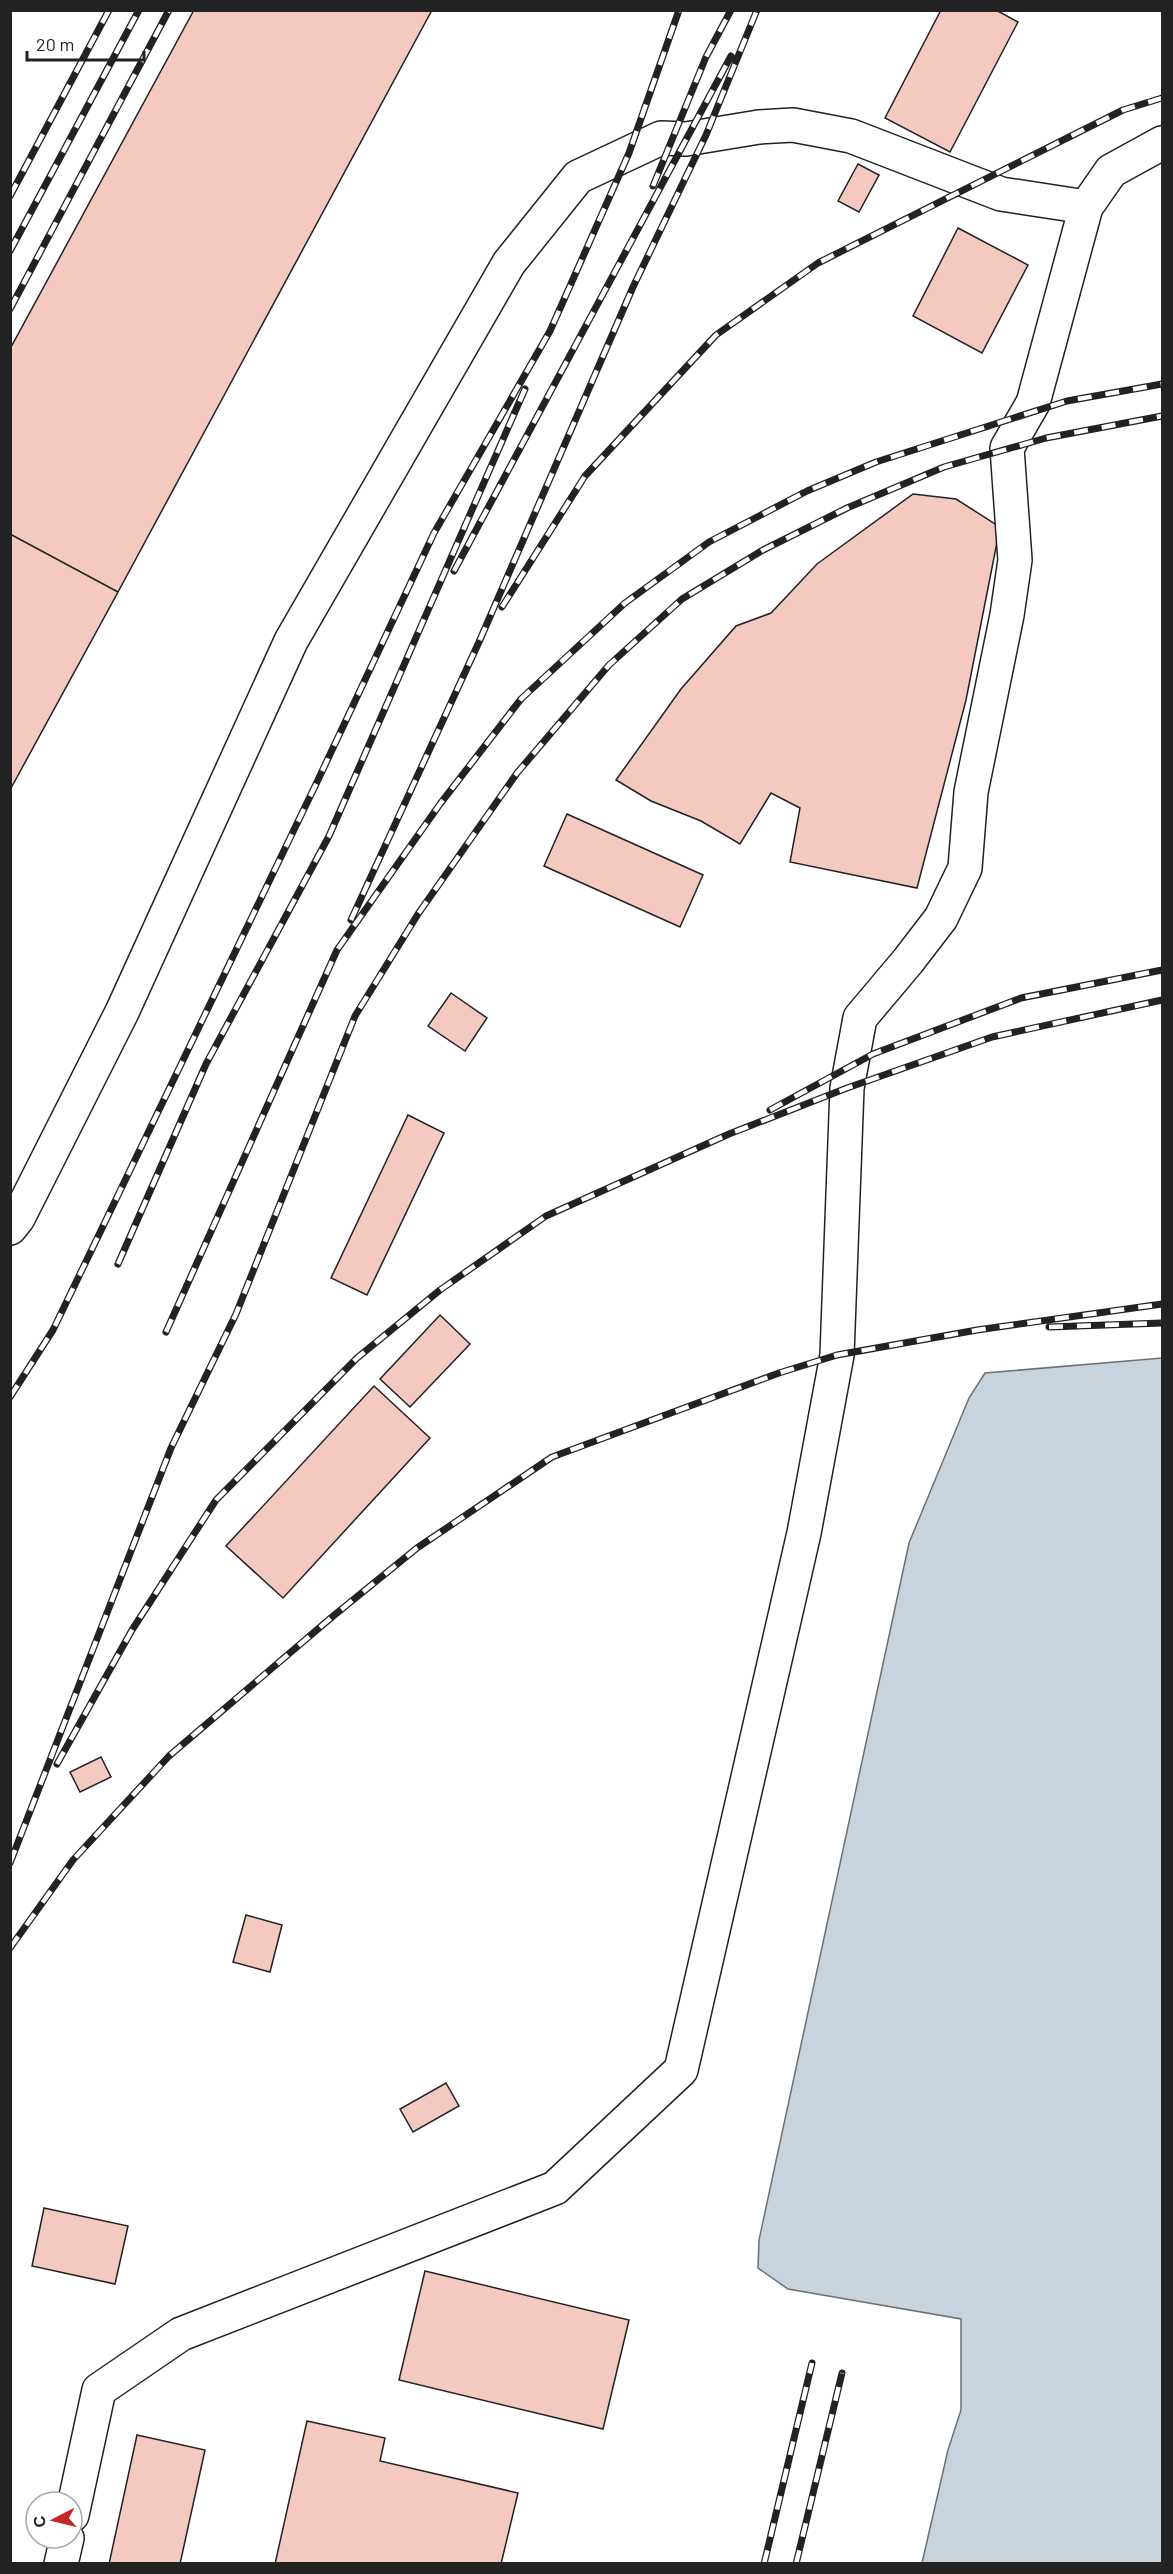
<svg xmlns="http://www.w3.org/2000/svg" width="1173" height="2574" font-family="Barlow,sans-serif">
<style>
.water{fill:#c7d3dd;stroke:#6f6f6f;stroke-width:1.5}
.building{fill:#f3c9c0;stroke:#222;stroke-width:1.5}
.lines{fill:none;stroke-linecap:round;stroke-linejoin:round}
.minor-casing{stroke:#222;stroke-width:36}
.minor{stroke:#fff;stroke-width:33}
.rail-casing{stroke:#222;stroke-width:7}
.rail{stroke:#fff;stroke-width:4.5;stroke-dasharray:14;stroke-linecap:butt}
</style>
<rect width="100%" height="100%" fill="#fff"/>
<!-- water -->
<path class="water" d="M1162,1358V2563H922L948,2450L961,2410V2319L788,2289L758,2268L759,2240L909,1543L969,1398L985,1373Z"/>
<!-- building -->
<path class="building" d="M194,10H432L118,592L10,534V349Z
M941,10H996L1018,22L950,152L885,118Z
M858,164L879,175L859,212L838,201Z
M958,228L1028,265L982,353L913,316Z
M913,494L956,499L1000,527L966,700L917,888L790,862L800,808L771,793L740,844L701,821L651,801L616,780L681,689L736,626L771,613L817,564Z
M10,534L118,592L10,790Z
M567,814L703,875L680,927L544,866Z
M451,993L487,1018L465,1051L428,1026Z
M408,1115L444,1133L367,1295L331,1278Z
M440,1315L470,1344L410,1407L380,1379Z
M374,1386L430,1438L283,1598L226,1546Z
M101,1757L111,1777L80,1792L70,1772Z
M246,1915L282,1925L270,1972L233,1962Z
M446,2083L459,2106L413,2132L400,2109Z
M44,2208L128,2226L115,2284L32,2266Z
M425,2271L629,2320L603,2429L399,2380Z
M307,2421L385,2438L380,2461L518,2493L501,2564H275Z
M137,2435L205,2450L180,2564H109Z"/>
<g class="lines">
<!-- minor casing -->
<g class="minor-casing">
<path id="minor" d="M10,1228L18,1218L122,1012L291,641L509,263L578,177L661,138L686,139L759,127L793,125L851,136L1001,194L1086,207
M72,2515L99,2390L181,2334L555,2188L681,2070L804,1533L837,1355L847,1088L860,1018L908,961L941,918L965,868L971,792L1007,615L1015,560L1007,448L1033,403L1086,207L1111,171L1162,143
M61,2564L67,2538"/>
</g>
<!-- minor -->
<use href="#minor" class="minor"/>
<!-- rail casing -->
<g class="rail-casing">
<path id="rail" d="M653,186L706,57L731,10
M10,196L109,10
M10,251L139,10
M10,309L169,10
M454,571L731,56
M502,607L585,476L716,335L818,263L1123,110L1162,98
M351,920L479,642L633,287L706,135L757,10
M770,1110L873,1054L1021,998L1162,970
M118,1264L206,1064L329,836L525,389
M1049,1327L1162,1323
M166,1332L337,950L440,804L521,699L625,603L709,542L807,491L876,462L1067,401L1162,384
M10,1397L53,1330L317,782L434,533L550,331L629,153L679,10
M57,1764L132,1630L216,1500L357,1358L440,1290L546,1216L729,1134L847,1088L992,1037L1162,1000
M10,1863L171,1448L236,1314L355,1016L418,914L517,773L609,665L682,599L763,550L847,508L944,467L1046,438L1162,416
M10,1948L73,1860L169,1756L332,1617L417,1548L552,1457L779,1373L837,1355L977,1330L1162,1304
M764,2564L812,2363
M796,2564L842,2373"/>
</g>
<!-- rail -->
<use href="#rail" class="rail"/>
</g>
<!-- border -->
<rect width="1173" height="2574" fill="none" stroke="#222222" stroke-width="24"/>
<!-- north arrow -->
<g transform="translate(54 2520) rotate(263)"><circle r="28" fill="#ffffff" stroke="#a7a7a7" stroke-width="1.5"/>
<path d="M0-4.5L10 22L0 15L-10 22Z" fill="#c62828"/>
<text y="-9" font-size="16" font-weight="bold" text-anchor="middle" fill="#222222">С</text>
</g>
<!-- scale -->
<path d="M27 51v9h117v-9" fill="none" stroke="#222222" stroke-width="3"/>
<text x="36" y="51" font-size="18" fill="#222222" stroke="#ffffff" stroke-width="4.5" paint-order="stroke">20 m</text>
</svg>
